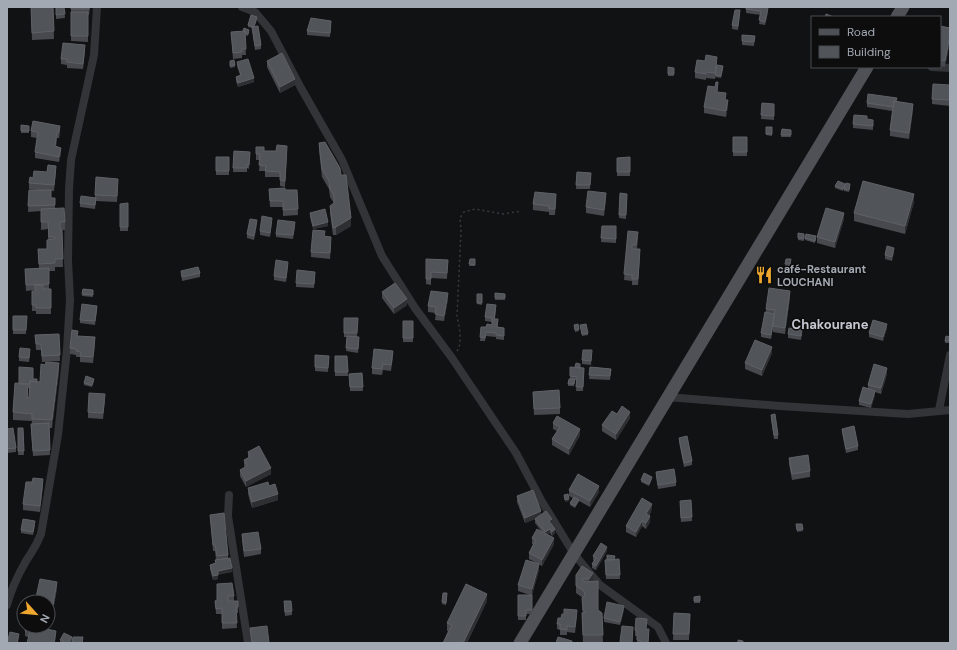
<svg xmlns="http://www.w3.org/2000/svg" width="957" height="650" font-family="'DM Sans',sans-serif">
<style>
.lines{fill:none;stroke-linecap:round;stroke-linejoin:round}
.path{stroke:#393b3f;stroke-width:1.5;stroke-dasharray:2 3;stroke-linecap:butt}
.minor{stroke:#333438;stroke-width:8}
.primary{stroke:#4f5157;stroke-width:13}
.wall{fill:#47494e;fill-rule:evenodd}
.shaded-wall{fill:#2d2f32}
.building{fill:#515459;stroke:#5e6167}
.labels{text-anchor:middle;stroke-width:3;stroke-linejoin:round;paint-order:stroke}
.poi-label{font-size:11px;font-weight:bold;fill:#a3a9b3;stroke:#0d0d0e;text-anchor:start}
.quarter-label{font-size:13px;font-weight:bold;fill:#c4c7d0;stroke:#0d0d0e}
</style>
<rect width="100%" height="100%" fill="#111213"/>
<g class="lines">
<!-- path -->
<path class="path" d="M457,351C463,342 459,326 457,316L461,231L460,218L464,212L475,209L503,214L522,211"/>
<!-- minor -->
<path class="minor" d="M242,7L255,12L271,31L301,88L342,160L382,256L415,308L452,358L516,453L541,500L574,554L600,585L658,627L666,643
M932,67L950,68
M667,397L780,406L908,414L950,410
M939,410L950,355
M229,495L228,516L248,643
M7,605C11,589 18,575 26,561C33,550 36,547 41,534L58,435L67,349L70,300L68,260L69,189L71,160L94,55L97,7"/>
<!-- primary -->
<path class="primary" d="M897,17L903,7
M520,643L867,67"/>
</g>
<!-- wall -->
<path class="wall" d="M31,7H53L54,39L32,40Z
M56,7H64L65,18L56,19Z
M65,7H90L89,15H88V42L71,41V8Z
M746,7L768,12L765,25L759,24L761,15L746,13Z
M740,14L738,30L732,29V25Z
M950,18V41L945,67L940,66V26L949,28V24Z
M257,19L254,27L261,45V49L255,50L252,28L248,27V25Z
M331,25L330,37L307,35V31Z
M231,32H249L248,36L245,35L246,55H242V58L233,59Z
M742,35L755,36L754,46L742,45Z
M85,51L83,69L67,68V65L61,64V59Z
M234,60L235,67L230,68V61Z
M267,61L295,85L280,93L267,67Z
M237,62L254,82L238,87L236,81V77L240,75L237,66Z
M717,62L715,79L706,78V80L695,78V72Z
M668,67L674,68V76H668Z
M723,68L721,78L715,77V75Z
M950,85V106L932,104V99Z
M718,92L726,100L728,106L726,117L704,113V107Z
M897,101L913,110L909,139L890,136V130L892,111L867,107V103Z
M762,103L774,104V120L761,119Z
M867,120L873,124V130L853,128V124Z
M21,125L29,126V133H21Z
M766,127H772V136L766,135Z
M782,129L791,130V137H781Z
M31,131L60,132L59,138H57L56,147L61,153L59,162L35,158V152L37,138L31,137Z
M733,137H747V156H733Z
M319,143L341,175L351,226L336,235H333L330,213V206L334,203L330,197L329,189L322,177L319,150Z
M234,151L250,152L249,169L247,168V172H233Z
M264,151L287,152L285,187L280,186V177H265V171H259L260,160H256V154Z
M216,157H229V175H216Z
M630,157V176H617V158Z
M47,172H56L54,191H51V198H55V208L65,222V230H62L63,267H55V271H49V289H51V314H36V311H32V291H35V290L26,291L25,269H39L38,249H47L48,240V229L41,230V211L28,212L29,190H38L29,189V183L33,178Z
M577,172L591,173L590,189H576Z
M118,185L117,202L96,201L95,209L80,207V203L95,198V195Z
M835,186H845L843,191L835,188Z
M850,186L849,192L844,191V189Z
M269,189L285,190H297L298,215L283,216V207H270Z
M620,193L627,194L626,219L619,218Z
M606,199L604,216L586,213V207Z
M556,200L555,215H549V212L533,210V204Z
M914,202L905,234L854,221V213Z
M128,203V231H120V204Z
M310,213L328,226L313,229L310,217Z
M844,219L835,248L817,243V237Z
M272,222L270,237L260,235V231Z
M257,224L254,240L247,238V234Z
M295,226L293,239L276,237V234Z
M602,226H616V243L601,242Z
M628,231L638,237L637,249L640,255L638,285H632V281L624,280Z
M798,233L804,234V241L798,240Z
M325,236L331,243L330,259L311,257V252Z
M805,238H816L815,243L805,240Z
M894,252L892,261L885,259V255Z
M426,259L448,260L447,279L431,278V285L426,284Z
M470,259H475V266H469Z
M786,259H791L790,266H785Z
M288,266L286,282L274,280V276Z
M181,271L200,273V277L182,281Z
M315,275L314,288L296,287V283Z
M83,289L93,290V297L82,296Z
M382,292L407,305L394,314L382,298Z
M495,293L505,294V300H495Z
M477,294H482V305L477,304Z
M790,297L785,334L773,332V328L771,339L761,337V333L766,312V309Z
M448,299L444,321L435,320L436,313L428,312V306Z
M496,309L495,319L498,327L504,328V340L496,339V337L486,336L485,341H480L481,327H486L492,325V322L485,321V317Z
M97,310L95,325L80,323V320Z
M13,316H27L26,334H13Z
M344,318H358L357,337L359,341L358,353L346,351L347,337H344Z
M403,321H413V342H403Z
M574,325L579,329V331L575,332Z
M580,325L588,333V335L582,336Z
M887,328L883,341L869,337V333Z
M59,334L60,361L42,362L41,350H36L35,335Z
M788,334H802L801,340L788,338Z
M78,336L95,343L93,363L80,362V357H76V355L70,354V348Z
M950,337L949,343H945V341Z
M30,353L29,362L19,361V357Z
M772,353L762,376L745,369V363Z
M592,354L591,365L582,364V360Z
M329,356L328,372L315,371V367Z
M335,356H347L348,376H335Z
M393,357L391,371L383,370L382,375L372,374V368Z
M570,367L584,368L583,391H576L577,380H575L574,386H568L569,379H570Z
M590,367L611,369L610,380L589,379Z
M59,371L52,428H49L50,455L33,456L31,430L32,421L13,420V412L19,384L33,379L37,382H40ZM28,388H30L29,398H28Z
M362,373L363,391H350L349,374Z
M887,374L881,394L875,392V395L871,408L859,405V401L868,389V385Z
M94,381L92,387L84,385V383Z
M533,392L560,408V414L534,415Z
M105,400L103,419L88,418V412Z
M617,414L630,418L616,440L602,431V425Z
M771,415L778,435V439H774L771,419Z
M553,423L580,435L569,455L552,445V439L557,431L553,429Z
M18,428H23L24,455H18Z
M7,429L16,448V452L7,453Z
M842,429L858,446V450L846,453L842,432Z
M679,438L692,461V465L684,467L679,442Z
M248,452L271,474L246,487L240,476V470L245,468L244,466V460L248,458Z
M789,458L810,471V477L792,480L789,464Z
M656,472L676,482V486L658,489L656,476Z
M652,479L649,486L641,482V480Z
M43,485L40,512L23,510V504Z
M269,486L278,500L252,508L248,494V488Z
M569,490L599,492L590,507L579,501L575,508L570,505V503L573,498L569,496Z
M517,496L552,523L551,524L555,533L552,536L550,533L547,534L554,544L542,566L529,559V553L533,544H532V538L542,532L535,523V519L525,523L517,502Z
M680,505L692,517V521L681,522Z
M652,509L649,516L650,522L646,529L642,526L636,537L626,532V526Z
M210,515L228,555V558L232,572L218,574V579L213,580L210,569V565L215,564V560H216L215,551H213Z
M796,524H802L803,531L797,532Z
M35,525L33,535L21,533V530Z
M242,534L261,549V554L244,557L242,540Z
M607,551L596,570L592,568V564L594,561L593,560V556Z
M619,559L620,579H606L605,560Z
M582,566L593,581L592,582L598,610L602,613L603,643H583L582,620L583,598L576,593V583Z
M539,570L532,595V614H526V620H518V595H530L518,591V585Z
M217,584L234,596V601H238V613H236L237,628L222,629V614H216L215,601L217,600Z
M57,588L53,611L48,610V602Z
M443,593H447L446,605L442,604Z
M694,597L700,601V603H694Z
M487,601L467,643H443L448,631H447V623Z
M284,605L292,611V615L285,616Z
M624,610L620,625L604,622V618Z
M674,613L690,614L689,640H673Z
M577,616L575,633L567,632V635H560V630L557,629V624L561,618Z
M622,626L633,630L632,643H620Z
M250,628L269,643H252Z
M647,629L649,635L648,643H637V636H635V630Z
M25,631L33,632L56,637H28L25,636Z
M60,640L71,643H60Z"/>
<!-- shaded-wall -->
<path class="shaded-wall" d="M768,8V12L765,25V22Z
M950,35V41L945,67V61Z
M85,45V51L83,69V64Z
M717,57V62L715,79V73Z
M254,78V82L238,87V83Z
M295,79V85L280,93V87Z
M728,100V106L726,117V111Z
M913,104V110L909,139V133Z
M57,132V138L55,152V146Z
M61,148V153L59,162V157Z
M606,193V199L604,216V210Z
M914,194V202L905,234V226Z
M844,213V219L835,248V242Z
M272,218V222L270,237V233Z
M351,218V226L336,235V227Z
M257,220V224L254,240V236Z
M328,222V226L313,229V226Z
M894,248V252L892,261V257Z
M640,249V255L638,285V279Z
M790,291V297L785,334V328Z
M448,293V299L444,321V316Z
M407,299V305L394,314V308Z
M887,324V328L883,341V337Z
M95,337V343L93,363V357Z
M772,347V353L762,376V370Z
M59,363V371L52,428V420Z
M887,368V374L881,394V388Z
M875,391V395L871,408V404Z
M630,412V418L616,440V434Z
M580,429V435L569,455V449Z
M271,468V474L246,487V481Z
M43,479V485L40,512V506Z
M599,486V492L590,507V501Z
M278,494V500L252,508V502Z
M569,499V501L565,502V500Z
M652,504V509L646,520V514Z
M541,511V517L525,523V518Z
M650,516V522L646,529V523Z
M552,519V523L549,525V521Z
M642,521V526L636,537V532Z
M550,529V533L545,536V532Z
M555,529V533L552,536V532Z
M554,538V544L542,566V560Z
M607,547V551L596,570V566Z
M539,564V570L532,595V589Z
M232,568V572L218,575V571Z
M593,573V581L589,587V579Z
M218,575V579L213,580V576Z
M57,582V588L53,611V605Z
M487,594V601L467,643H463Z
M624,606V610L620,625V622Z
M56,631V637L55,643H54Z
M19,634V638L18,643H17Z
M72,637V641L71,643H69Z"/>
<!-- building -->
<path class="building" d="M31,7H53L54,31L32,33Z
M56,7H64L65,14L56,15Z
M71,7H89V9H71Z
M746,7H762L768,8L765,22L759,20L761,11L746,9Z
M735,10H740L738,26L732,25Z
M71,12H88V36H71Z
M826,14L834,17H825Z
M251,15L257,17L254,27L248,25Z
M311,18L331,21L330,33L307,31Z
M258,26L261,45L255,46L252,27Z
M940,26L950,28V35L945,61L940,60Z
M244,28L249,30L248,34L245,33V31H243Z
M245,31L246,49H242V52L233,53L231,32Z
M742,35L755,36L754,42L742,41Z
M63,43L85,45L83,64L67,62V59H61Z
M282,53L295,79L280,87L267,61Z
M706,55L717,57L715,73L706,72V74L695,72L697,60L705,61Z
M248,59L254,78L238,83L236,77L241,75L237,62Z
M234,60L235,65L230,66V61Z
M717,65L723,66L721,76L715,75Z
M668,67L674,68V74H668Z
M716,82H718L717,92L726,93L725,100H728L726,111L704,107L708,86L715,87Z
M933,84L950,85V100L932,99Z
M868,94L897,98L896,101H894L893,107L867,103Z
M894,101L913,104L909,133L890,130Z
M762,103L774,104V116L761,115Z
M854,115L867,116V119L873,120V126L853,124Z
M33,121L60,126L59,132H57L55,146L61,148L59,157L35,152L38,132L31,131Z
M21,125L29,126V131H21Z
M766,127H772V134H766Z
M782,129L791,130V135H781Z
M733,137H747V152H733Z
M325,142L340,168L341,175H346L351,218L336,227L333,228L330,206L334,203V195L330,189L329,181L322,169L319,143Z
M277,145L287,146L285,181L280,180V172L265,171L266,166L259,165L260,154H256V147H264V151H276Z
M234,151L250,152L249,165H247V168H233Z
M216,157H229V171H216Z
M630,157V172H617V158Z
M48,165L56,166L54,185L29,183L30,177L33,178L34,171L47,172Z
M577,172L591,173L590,185H576Z
M96,177L118,179L117,196L95,195Z
M838,181L845,184L843,189L835,186Z
M863,181L914,194L905,226L854,213Z
M846,183L850,184L849,190L844,189Z
M285,188V190H297L298,209L283,210V201H270L269,189Z
M29,190H51V198H55V205L28,206Z
M588,191L606,193L604,210L586,207Z
M535,192L556,194L555,209H549V206L533,204Z
M620,193L627,194L626,215H619Z
M81,196L96,198L95,205L80,203Z
M128,203V227H120V204Z
M64,208L65,222H60V230H62L63,259H55V263L39,264L38,249H47V240L55,239V237H49L48,222H41V209Z
M826,208L844,213L835,242L817,237Z
M325,209L328,222L313,226L310,213Z
M262,216L272,218L270,233L260,231Z
M250,219L257,220L254,236L247,234Z
M278,220L295,222L293,235L276,234Z
M602,226H616V239L601,238Z
M313,230L325,231L324,236L331,237L330,253L311,252Z
M628,231L638,232L636,245H632V249H640L638,279H632V275L624,274Z
M798,233L804,234V239L798,238Z
M806,234L816,236L815,241L805,238Z
M887,246L894,248L892,257L885,255Z
M426,259L448,260L447,273L431,272V279H426Z
M470,259H475V265L469,264Z
M786,259H791L790,264H785Z
M276,260L288,262L286,278L274,276Z
M198,267L200,273L182,277L181,271Z
M49,268V284L26,285L25,269Z
M297,270L315,272L314,284L296,283Z
M395,283L407,299L394,308L382,292Z
M35,285H43V289H51V308H36V305H32V291H35Z
M769,288L790,291L785,328L773,326L775,310L766,309Z
M83,289L93,290V295L82,294Z
M431,291L448,293L444,316L435,314L436,307L428,306Z
M495,293L505,294V298H495Z
M477,294H482V303H477Z
M82,304L97,306L95,321L80,320Z
M487,304L496,305L494,319H498L497,327L504,328V336L496,335V333L486,332L485,338L480,337L481,327H486L487,324L492,325V318L485,317Z
M765,312L774,314L771,335L761,333Z
M13,316H27L26,330H13Z
M344,318H358L357,333H344Z
M873,320L887,324L883,337L869,333Z
M403,321H413V338H403Z
M578,324L579,329L575,330L574,325Z
M586,324L588,333L582,334L580,325Z
M789,328L802,330L801,336L788,334Z
M72,330L78,331L77,336L95,337L93,357L80,356L81,352L76,351V349L70,348Z
M59,334L60,355L42,356L41,344H36L35,335Z
M347,336L359,337L358,349L346,348Z
M946,336L950,337L949,341H945Z
M755,340L772,347L762,370L745,363Z
M20,348L30,349L29,358L19,357Z
M374,349L393,351L391,365L383,364L382,369L372,368Z
M583,350H592L591,361L582,360Z
M315,355L329,356L328,368L315,367Z
M335,356H347L348,372H335Z
M46,362L59,363L52,420L32,419V414L13,412L15,383L28,384L27,397L29,398L30,381L40,382L41,364L45,365Z
M576,363L580,364V368L575,367Z
M874,364L887,368L881,388L868,385Z
M19,367L33,368V379H37V382L30,381V384H19Z
M570,367L584,368L583,387H576L577,377L570,376Z
M590,367L611,369L610,376L589,375Z
M362,373L363,387H350L349,374Z
M86,376L94,379L92,385L84,383Z
M569,379H575L574,384H568Z
M863,387L875,391L871,404L859,401Z
M559,390L560,408L534,409L533,392Z
M89,393L105,394L103,413L88,412Z
M622,406L630,412L616,434L602,425L612,411L617,414Z
M775,414L778,435H774L771,415Z
M557,416L580,429L569,449L552,439L560,427L553,423Z
M49,423L50,450L33,451L31,424Z
M854,426L858,446L846,449L842,429Z
M13,428L16,448L7,449V429Z
M18,428H23L24,451H18Z
M687,436L692,461L684,463L679,438Z
M259,446L271,468L246,481L240,470L247,466L244,460L250,457L248,452Z
M808,455L810,471L792,474L789,458Z
M674,469L676,482L658,485L656,472Z
M644,473L652,477L649,484L641,480Z
M578,474L599,486L590,501L569,490Z
M33,478L43,479L40,506L23,504L26,482H32Z
M268,482L269,486L275,484L278,494L252,502L248,488Z
M533,490L541,511L525,518L517,496Z
M568,494L569,499L565,500L564,495Z
M574,497L579,500L575,506L570,503Z
M642,498L652,504L646,514L650,516L646,523L642,521L636,532L626,526Z
M691,500L692,517L681,518L680,501Z
M546,511L552,519L549,521L555,529L552,532L550,529L545,532L535,519Z
M224,513L228,555L217,556L215,545H213L210,515Z
M23,519L35,521L33,532L21,530Z
M796,524H802L803,529L797,530Z
M537,529L554,538L542,560L529,553L536,540L532,538Z
M258,532L261,549L244,551L242,534Z
M601,543L607,547L596,566L592,564L596,558L593,556Z
M607,555L615,556L614,560H607Z
M230,558L232,568L218,571V575L213,576L210,565L216,563L215,560Z
M619,559L620,575H606L605,560Z
M526,560L539,564L532,589L518,585Z
M582,566L593,573L589,579H581L585,582L598,581V610L602,613L603,635H583L582,613L586,612L583,610L582,598L585,595L584,591L576,586V575Z
M40,579L57,582L53,605H48V602H35Z
M232,583L234,596H228V601H238V607H236L237,623H222V608L216,609L215,601L217,600V584Z
M466,584L487,594L463,643H443L452,625L447,623Z
M443,593H447L446,603L442,602Z
M518,595H532V610H526V616H518Z
M700,596V601H694V597Z
M284,601H291L292,611L285,612Z
M607,602L624,606L620,622L604,618Z
M564,609L577,610L575,627L567,626V630L560,629V624H557L558,618H561L562,614H564Z
M674,613L690,614L689,634H673Z
M636,618L647,619L646,629H649L648,643H641V641L637,640V631L635,630Z
M26,626L33,627L32,631L35,632L36,627L56,631L54,643H27L30,631H25Z
M267,626L269,643H252L250,628Z
M622,626L633,627L632,643L620,642Z
M10,632L19,634L17,643H7Z
M64,633L72,637L69,643H66L60,640Z
M73,637H83L82,643L72,642Z
M558,637L572,641V643H556Z
M738,640L743,641V643H738Z"/>
<!-- icons -->
<defs>
<g id="restaurant-bare" transform="scale(1.38)"><path d="M-5-6h1v4h1v-4h1v4h1v-4h1v5L-1.5 .5V6h-2V.5L-5-1ZM5-6V6H3V1.5H1.5Q1.5-4 5-6Z" fill="#efa72e" stroke="#0d0d0e" stroke-width="2.5" paint-order="stroke"/></g>
</defs>
<g fill-rule="evenodd">
<use href="#restaurant-bare" x="764" y="275"/>
</g>
<g class="labels">
<!-- poi labels -->
<g class="poi-label">
<text x="777" y="273">café-Restaurant<tspan x="777" dy="13">LOUCHANI</tspan></text>
</g>
<!-- quarter labels -->
<g class="quarter-label">
<text x="830" y="329">Chakourane</text>
</g>
</g>
<!-- border -->
<rect width="957" height="650" fill="none" stroke="#a3a9b3" stroke-width="16"/>
<!-- legend -->
<rect x="811" y="16" width="130" height="52" fill="#0d0d0e" stroke="#494b50"/>
<rect x="819" y="29" width="20" height="6" fill="#4f5157" stroke="#494b50"/>
<text x="847" y="36" font-size="12" fill="#a3a9b3">Road</text>
<rect x="819" y="46" width="20" height="12" fill="#515459" stroke="#494b50"/>
<text x="847" y="56" font-size="12" fill="#a3a9b3">Building</text>
<!-- north arrow -->
<g transform="translate(36 614) rotate(117)"><circle r="19" fill="#0d0d0e" stroke="#494b50"/>
<path d="M0-3L7 15L0 10L-7 15Z" fill="#efa72e"/>
<text y="-6" font-size="11" font-weight="bold" text-anchor="middle" fill="#a3a9b3">N</text>
</g>
</svg>
